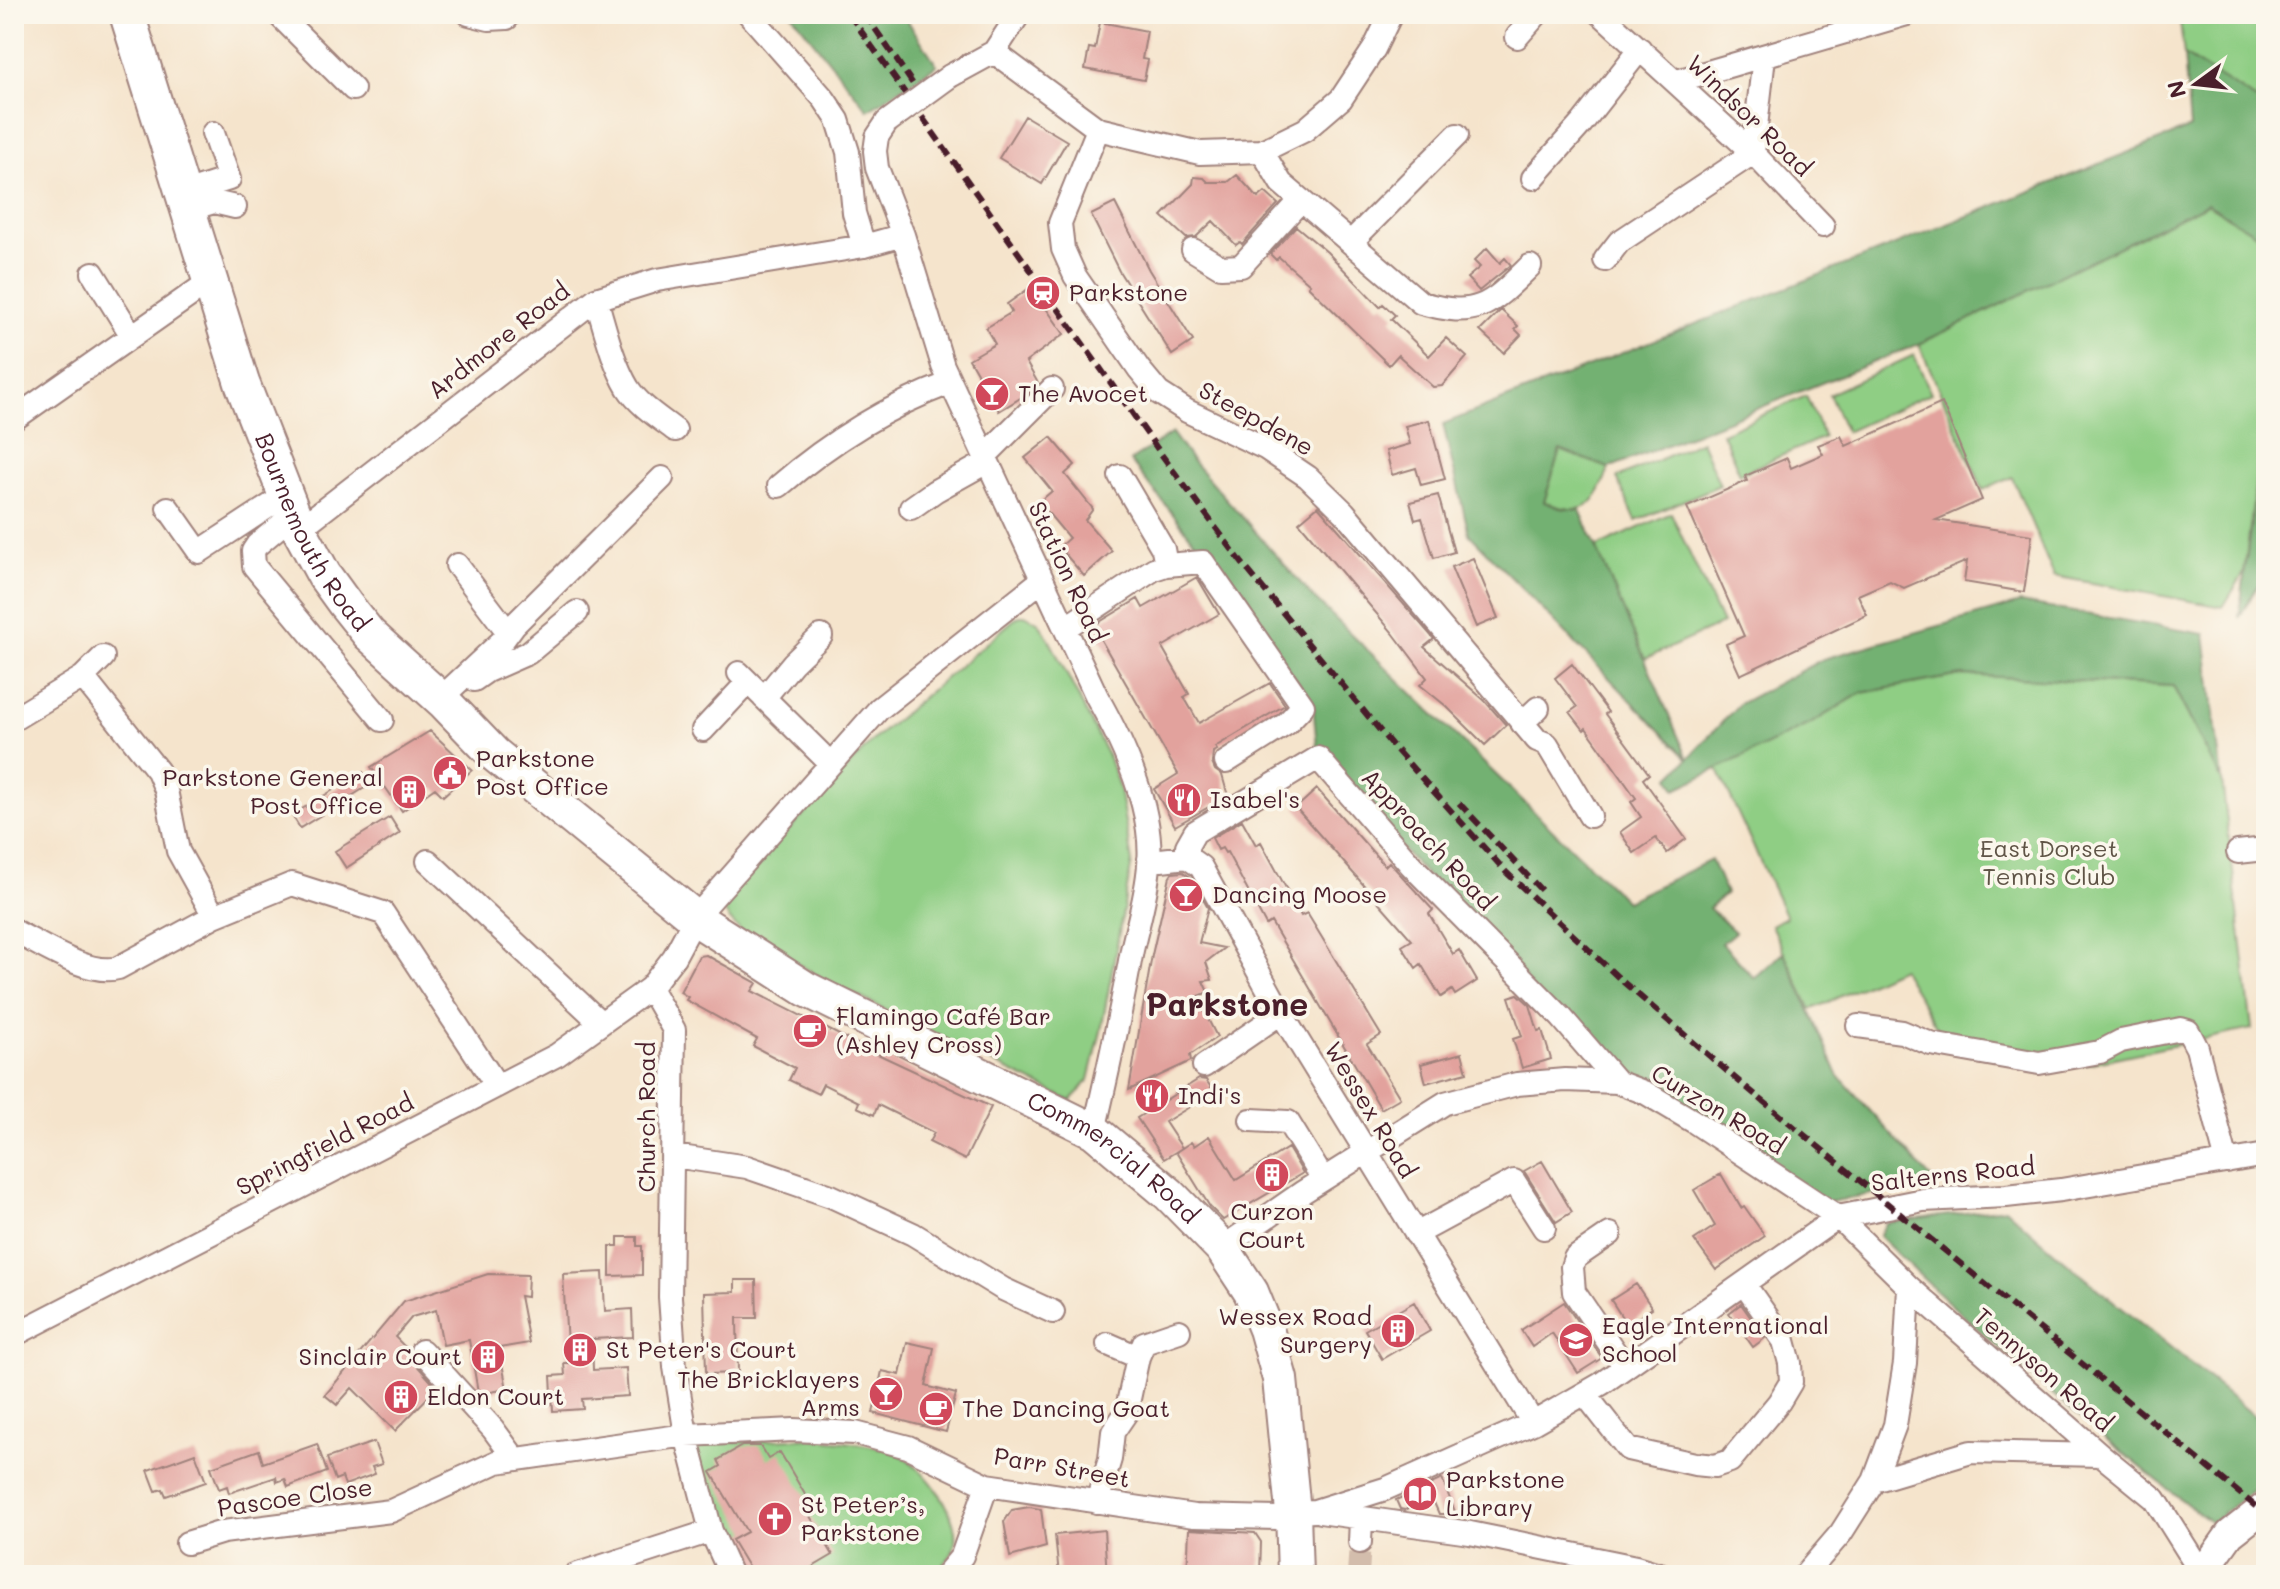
<svg xmlns="http://www.w3.org/2000/svg" width="2280" height="1589" font-family="Mali,sans-serif">
<style>
.green{fill:#8fce84;stroke:#6c7658;stroke-width:2}
.forest{fill:#73b172;stroke:#5e684e;stroke-width:2}
.building{fill:#e2a29d}
.lines{fill:none;stroke-linecap:round;stroke-linejoin:round}
.minor-tunnel{stroke:#d3bdac;stroke-width:22;stroke-dasharray:22 11;stroke-linecap:butt}
.minor-casing{stroke:#a0827c;stroke-width:26}
.major-casing{stroke:#a0827c;stroke-width:32}
.highway-casing{stroke:#a0827c;stroke-width:38}
.minor{stroke:#fff;stroke-width:22}
.major{stroke:#fff;stroke-width:28}
.highway{stroke:#fff;stroke-width:34}
.rail{stroke:#4a1f2b;stroke-width:6;stroke-dasharray:12 6;stroke-linecap:butt}
.minor-bridge-casing{stroke:#a0827c;stroke-width:26;stroke-linecap:butt}
.minor-bridge{stroke:#fff;stroke-width:22}
.labels{text-anchor:middle;stroke-width:7;stroke-linejoin:round;paint-order:stroke}
.street-label{font-size:24px;fill:#4a1f2b;stroke:#fbf7ec}
.poi-label{font-size:24px;fill:#4a1f2b;stroke:#fbf7ec;text-anchor:start}
.park-label{font-size:24px;fill:#5f5446;stroke:#fbf7ec}
.district-label{font-size:32px;font-weight:bold;fill:#4a1f2b;stroke:#fbf7ec}
</style>
<rect width="100%" height="100%" fill="#fbf7ec"/>
<filter id="ink" filterUnits="userSpaceOnUse"><feTurbulence type="fractalNoise" baseFrequency=".0125" numOctaves="2"/><feDisplacementMap in="SourceGraphic" scale="16" xChannelSelector="R" yChannelSelector="G"/><feConvolveMatrix kernelMatrix="1 2 1 2 8 2 1 2 1" color-interpolation-filters="sRGB"/></filter>
<filter id="wash" filterUnits="userSpaceOnUse"><feTurbulence type="fractalNoise" baseFrequency=".006" numOctaves="4" result="noise"/><feDisplacementMap in="SourceGraphic" scale="32" xChannelSelector="R" yChannelSelector="G"/><feGaussianBlur stdDeviation="1.8" result="paint"/><feColorMatrix in="noise" values="0 0 0 0 0 0 0 0 0 0 0 0 0 0 0 0 0 1.4 0 .05"/><feComposite in="paint" operator="in"/></filter>
<g filter="url(#wash)">
<rect width="100%" height="100%" fill="#f5e4cc"/>
<!-- green -->
<path class="green" d="M2179,14H2266V106L2184,55Z
M2207,204L2266,240V402L2244,573L2223,607L2054,576L2012,477L1983,490L1919,344Z
M1914,355L1931,393L1846,432L1829,394Z
M1806,396L1824,437L1740,474L1722,433Z
M1701,441L1720,485L1636,521L1617,478Z
M1560,450L1609,468C1595,507 1586,518 1544,502Z
M1671,513L1722,624L1645,659L1595,548Z
M1025,615L1039,623L1049,639L1109,758L1119,788L1132,862L1101,1031L1089,1080L1071,1101L835,985L742,932C729,920 716,909 730,893L873,740L1017,617Z
M1962,675L2173,686L2222,781L2252,1029L2058,1070L1950,1049L1901,968L1811,1010L1771,925L1786,917L1717,768L1810,724L1861,693Z
M806,1438C836,1442 870,1442 898,1454C925,1466 966,1520 953,1551C950,1559 940,1568 934,1575H742L696,1456L698,1444Z"/>
<!-- forest -->
<path class="forest" d="M792,14H903L937,65L868,110Z
M2184,55L2266,106V240L2207,204L1919,344L1609,468L1560,450L1544,502L1560,508L1580,510L1688,759L1739,704L1823,659L2020,603L2205,634L2222,781L2173,686L1962,675L1861,693L1810,724L1676,789L1670,777L1688,759L1469,534L1443,424L2190,128Z
M2266,402V572L2239,618Z
M1172,433L1190,458L1314,598L1626,901L1711,860L1726,893L1709,908L1735,932L1722,943L1754,978L1784,952L1838,1075L1934,1182L1820,1204L1617,1082L1318,758L1313,704L1222,575L1130,461Z
M2005,1208C2088,1285 2180,1352 2266,1426V1480L2211,1523C2096,1433 1983,1339 1879,1236L1886,1223Z"/>
<g id="blocks">
<!-- building -->
<path class="building" d="M1100,22L1147,31L1142,59L1148,60L1144,80L1085,69L1089,48L1095,49Z
M1025,116L1067,141L1042,184L999,158Z
M1237,175L1258,198L1265,192L1278,204L1242,244L1240,242L1236,245L1213,221L1196,237L1186,238L1162,216L1193,184L1194,177L1204,178L1208,182H1228Z
M1115,203L1149,270L1193,341L1172,355L1119,271L1091,215Z
M1296,226L1327,252L1380,307L1383,304L1395,315L1391,319L1429,356L1446,338L1467,357L1442,386L1433,387L1398,355L1389,365L1308,286L1310,284L1279,257L1276,260L1270,254Z
M1487,248L1500,263L1505,258L1511,265L1479,291L1467,278L1480,267L1474,261Z
M1031,287L1064,334L1026,362L1038,383L1027,394L999,411L969,359L995,344L986,328L1012,312L1007,304Z
M1501,310L1518,326L1515,329L1521,335L1504,353L1480,331Z
M1942,403L1982,500L1936,520L2032,535L2024,592L1964,582L1967,561L1904,588L1890,581L1858,595L1867,615L1740,675L1726,644L1744,636L1687,507L1747,481L1745,476L1787,458L1791,468L1823,454L1818,445L1841,436L1846,446Z
M1429,420L1445,479L1421,485L1416,468L1392,475L1386,451L1410,444L1405,426Z
M1051,437L1075,465L1065,474L1093,509L1085,520L1112,551L1084,576L1059,547L1069,538L1039,502L1052,491L1025,458Z
M1438,495L1454,552L1434,558L1422,518L1415,520L1410,502Z
M1318,506L1434,639L1424,647L1484,700L1506,725L1485,745L1446,706L1420,685L1427,678L1393,633L1299,522Z
M1473,558L1498,618L1476,627L1451,567Z
M1197,577L1219,614L1162,647L1189,694L1184,697L1199,723L1270,683L1285,705L1215,747L1217,750L1213,752L1212,763L1215,770L1222,775L1228,796L1175,826L1154,789L1178,774L1093,626L1138,599L1143,608Z
M1572,664L1608,712L1605,714L1649,774L1643,779L1686,839L1667,853L1656,838L1634,853L1620,832L1641,817L1631,802L1636,798L1586,728L1584,730L1570,712L1577,707L1555,678Z
M430,731L472,770L443,796L435,788L402,811L371,767Z
M363,772L371,784L300,828L292,815Z
M1317,789L1385,866L1389,862L1433,910L1429,914L1453,954L1459,950L1477,981L1455,995L1452,990L1441,997L1421,964L1416,968L1402,946L1412,940L1296,808Z
M390,817L400,833L346,868L335,851Z
M1242,820L1256,845L1261,842L1301,916L1307,913L1381,1035L1367,1044L1400,1098L1381,1109L1271,922L1266,925L1227,852L1225,853L1222,848L1218,850L1212,838Z
M1183,872L1190,877L1208,908L1199,943L1224,948L1206,962L1212,980L1203,981L1208,992L1197,997L1217,1037L1190,1055L1191,1061L1129,1090L1152,955L1170,876L1172,873Z
M706,955L757,983L752,991L869,1050L991,1107L965,1160L929,1142L934,1133L878,1105L874,1115L857,1107L859,1102L823,1084L818,1094L789,1080L795,1068L753,1046L757,1039L686,1000L688,997L680,992L699,956Z
M1518,994L1530,1005L1538,1031L1542,1030L1551,1059L1522,1068L1513,1039L1522,1036L1509,997Z
M1462,1053L1467,1072L1426,1083L1421,1064Z
M1199,1079L1206,1080L1214,1092L1165,1122L1182,1148L1164,1159L1137,1118Z
M1209,1136L1236,1180L1288,1148L1303,1173L1223,1220L1210,1207L1176,1152L1191,1142L1194,1146Z
M1542,1161L1572,1212L1556,1222L1524,1171Z
M1721,1174L1741,1208L1744,1206L1765,1236L1716,1270L1694,1240L1715,1226L1694,1190Z
M618,1237H637V1246H642V1275L610,1276V1246H618Z
M603,1272L605,1311L632,1309L633,1337L592,1339L593,1370L626,1368L628,1396L582,1399L583,1409L553,1411L551,1376L565,1375L564,1363H568L563,1274Z
M488,1274L528,1275L527,1297L520,1296L529,1343L499,1348L507,1389L480,1394L478,1392L469,1340L443,1345L436,1310L412,1317L395,1337L408,1350L412,1360L437,1388L395,1431L352,1388L337,1405L325,1395L404,1301Z
M735,1280H756L757,1318H737L738,1373L706,1374L704,1293L735,1292Z
M1636,1284L1652,1308L1627,1325L1611,1300Z
M1414,1302L1430,1331L1382,1359L1365,1330Z
M1564,1302L1602,1358L1578,1373L1552,1333L1532,1347L1521,1330Z
M1741,1304L1765,1338L1753,1347L1729,1313Z
M907,1342L934,1348L926,1386L956,1394L946,1432L873,1413L882,1371L900,1375Z
M374,1442L382,1464L372,1467L375,1474L345,1485L342,1477L335,1480L327,1458Z
M317,1444L327,1472L288,1487L285,1479L277,1482L276,1477L229,1493L227,1486L219,1489L211,1467L259,1450L263,1463Z
M742,1446H760L768,1459L780,1452L810,1503L804,1506L833,1555L799,1575H753L732,1540L747,1532L711,1472L721,1466L718,1460Z
M195,1453L206,1482L166,1496L163,1489L156,1491L148,1470Z
M1442,1479L1456,1514H1439L1432,1498L1405,1510L1400,1509L1396,1500Z
M1029,1507L1041,1509L1046,1547L1010,1557L1004,1522L1012,1510Z
M1189,1529L1255,1533L1261,1542L1260,1575H1187Z
M1104,1530L1107,1575H1059L1055,1535Z"/>
</g>
</g>
<g filter="url(#ink)">
<use href="#blocks" fill-opacity="0" stroke="#a0827c" stroke-width="2"/>
<g class="lines">
<!-- minor-tunnel -->
<path class="minor-tunnel" d="M1358,1575L1360,1542"/>
<!-- minor casing -->
<g class="minor-casing">
<path id="minor" d="M278,14L353,89
M469,14L489,19L507,18
M749,14L824,99L838,120L848,152L854,213L864,246
M1601,14L1753,153L1823,226
M1517,37L1537,14
M994,52L1098,129L1200,153L1262,151L1305,130L1341,99L1374,49L1391,14
M950,76L994,52L1019,14
M1677,81L1907,14
M887,122L877,137L875,151L877,168L903,235L943,366L1097,697C1124,745 1154,809 1149,865C1147,894 1138,923 1132,950C1121,1011 1108,1071 1094,1131
M1098,129L1060,223L1063,249L1075,276L1139,369L1159,393L1187,411L1265,448L1308,477L1344,512L1537,740L1547,744L1590,816
M1262,151L1281,183L1421,303C1479,319 1490,305 1530,266
M1533,178L1582,123L1640,49
M182,194L229,179L213,133
M187,210L214,202L235,207
M1352,241L1457,135
M1193,250L1221,267L1241,266L1301,200
M1605,260L1619,242L1753,153L1764,57
M93,273L132,336
M596,299C605,328 612,361 628,388C639,405 658,417 675,430
M14,419L209,282
M985,456L1052,389
M1120,476L1163,549L1166,565
M779,486C831,441 885,407 950,383
M168,508L199,552L286,495
M911,508L935,491L987,462
M294,514L257,545L253,551L254,566L382,720
M299,529L596,299L657,280L864,246L903,235
M457,565L508,632
M1065,628L1154,569L1166,565L1203,562L1303,706L1286,724L1226,762
M739,673L830,763
M83,677L103,657
M474,680L487,671L528,653L577,612
M764,698L793,663L821,636
M440,699L503,640L514,625L662,478
M14,719L83,677L158,771L166,790L178,851L214,916
M1522,723L1538,708
M703,730L748,682
M2238,852L2266,849
M1187,857V846L1195,832L1318,758L1411,865L1561,1017L1617,1082
M1149,859L1161,860L1187,857L1201,867L1281,1013L1533,1423
M428,861L601,1023
M14,931C42,945 88,976 118,968L214,916L292,884L383,913L497,1086
M650,988L674,1030L670,1297L675,1367L686,1435L711,1531L731,1575
M1858,1026L1902,1032L1931,1044L2039,1063L2100,1052L2121,1041L2181,1029L2188,1031L2197,1048L2227,1162
M1204,1066L1281,1013
M1251,1120L1288,1122L1323,1179
M674,1156L747,1167L831,1196L913,1234L1003,1289L1053,1312
M1416,1234L1514,1181L1544,1228
M1610,1234L1575,1258L1572,1267L1574,1292L1625,1367
M1222,1248L1303,1192L1445,1103L1517,1084L1565,1080L1617,1082L1646,1093L1693,1121L1838,1217L1909,1287L2101,1455L2155,1499L2201,1572
M14,1335L557,1055L650,988L674,957L695,918L879,709L1042,580
M422,1351L493,1429L515,1459
M1138,1357L1144,1343L1179,1331
M1585,1394L1628,1449L1695,1464L1715,1466L1730,1461L1779,1402L1791,1382L1790,1363L1784,1341L1744,1284
M1874,1481L1895,1425L1905,1363L1909,1287
M1097,1502L1110,1459L1113,1432L1126,1413L1138,1357L1108,1344
M1320,1512L1470,1533L1636,1567L1662,1575
M1360,1542L1361,1519
M187,1543L223,1532L391,1511L497,1462L686,1435L794,1430L855,1433L908,1447L987,1485L1194,1516L1277,1518L1293,1512L1315,1511L1385,1489L1533,1423L1601,1384L1838,1217L1923,1200L2006,1196L2061,1190L2266,1155
M575,1575L711,1531
M946,1575L962,1556L987,1485
M1805,1575L1841,1533L1874,1481L1971,1452L2101,1455"/>
</g>
<!-- major casing -->
<g class="major-casing">
<path id="major" d="M2201,1575L2230,1534L2266,1506"/>
</g>
<!-- highway casing -->
<g class="highway-casing">
<g id="highway">
<path id="s1" d="M127,14L242,383L299,529L324,575L345,604L369,634L445,703L494,754L695,918L806,989L1094,1131L1169,1194L1222,1248L1251,1292L1266,1329L1280,1379L1293,1512L1295,1575"/>
</g>
</g>
<!-- minor -->
<use href="#minor" class="minor"/>
<!-- major -->
<use href="#major" class="major"/>
<!-- highway -->
<use href="#highway" class="highway"/>
<!-- rail -->
<path class="rail" d="M849,14L1164,458L1242,563L1391,744L1507,873L1621,980L1735,1078L2266,1515
M865,14L917,90
M1459,803L1541,890"/>
<!-- minor-bridge casing -->
<g class="minor-bridge-casing">
<path id="minor-bridge" d="M887,122L950,76"/>
</g>
<!-- minor-bridge -->
<use href="#minor-bridge" class="minor-bridge"/>
</g>
</g>
<!-- icons -->
<defs>
<g id="station-disc" transform="scale(1.8)"><circle r="9.5" fill="#d1495b" stroke="#fbf7ec"/><path d="M-3-6H3Q5-6 5-4V2Q5 4 3 4L4.5 6H3L1.5 4h-3L-3 6H-4.5L-3 4Q-5 4-5 2V-4Q-5-6-3-6ZM-3.5-4v3h7v-3ZM-3.5 1v1.5H-2V1ZM2 1v1.5H3.5V1Z" fill="#fff"/></g>
<g id="bar-disc" transform="scale(1.8)"><circle r="9.5" fill="#d1495b" stroke="#fbf7ec"/><path d="M-6-5H6L.8 .8V4.5H3.5V6h-7V4.5H-.8V.8Z" fill="#fff"/></g>
<g id="civic-disc" transform="scale(1.8)"><circle r="9.5" fill="#d1495b" stroke="#fbf7ec"/><path d="M-.6-6.5H3V-4.5H.6V-3L4-1V1h2V6H-6V1h2V-1L-.6-3ZM-1.2 2.5V6h2.4V2.5Z" fill="#fff"/></g>
<g id="building-disc" transform="scale(1.8)"><circle r="9.5" fill="#d1495b" stroke="#fbf7ec"/><path d="M-4-6H4V6H1V3H-1V6H-4ZM-2.5-4.3h1.7v1.8h-1.7ZM.8-4.3h1.7v1.8H.8ZM-2.5-1h1.7V.8h-1.7ZM.8-1h1.7V.8H.8Z" fill="#fff"/></g>
<g id="restaurant-disc" transform="scale(1.8)"><circle r="9.5" fill="#d1495b" stroke="#fbf7ec"/><path d="M-5-6h1v4h1v-4h1v4h1v-4h1v5L-1.5 .5V6h-2V.5L-5-1ZM5-6V6H3V1.5H1.5Q1.5-4 5-6Z" fill="#fff"/></g>
<g id="cafe-disc" transform="scale(1.8)"><circle r="9.5" fill="#d1495b" stroke="#fbf7ec"/><path d="M-5.5-4.5H6V0H3Q3 3.5 0 3.5H-2.5Q-5.5 3.5-5.5 0ZM3-3.2v2h1.7v-2ZM-6 4.5H4V6H-6Z" fill="#fff"/></g>
<g id="school-disc" transform="scale(1.8)"><circle r="9.5" fill="#d1495b" stroke="#fbf7ec"/><path d="M0-5L7-2L0 1L-7-2ZM-4 1L0 2.5L4 1V4Q0 6-4 4Z" fill="#fff"/></g>
<g id="library-disc" transform="scale(1.8)"><circle r="9.5" fill="#d1495b" stroke="#fbf7ec"/><path d="M-6-4Q-3-5.5-.7-3.5V5Q-3 3-6 4ZM6-4Q3-5.5 .7-3.5V5Q3 3 6 4Z" fill="#fff"/></g>
<g id="church-disc" transform="scale(1.8)"><circle r="9.5" fill="#d1495b" stroke="#fbf7ec"/><path d="M-1.2-6h2.4v3.5h3.3v2.4h-3.3V6h-2.4V-.1h-3.3v-2.4h3.3Z" fill="#fff"/></g>
</defs>
<g fill-rule="evenodd">
<use href="#station-disc" x="1043" y="293"/>
<use href="#bar-disc" x="992" y="394"/>
<use href="#civic-disc" x="450" y="773"/>
<use href="#building-disc" x="409" y="792"/>
<use href="#restaurant-disc" x="1184" y="800"/>
<use href="#bar-disc" x="1186" y="895"/>
<use href="#cafe-disc" x="810" y="1031"/>
<use href="#restaurant-disc" x="1152" y="1096"/>
<use href="#building-disc" x="1272" y="1175"/>
<use href="#building-disc" x="1398" y="1331"/>
<use href="#school-disc" x="1576" y="1340"/>
<use href="#building-disc" x="580" y="1350"/>
<use href="#building-disc" x="488" y="1357"/>
<use href="#bar-disc" x="886" y="1394"/>
<use href="#building-disc" x="401" y="1397"/>
<use href="#cafe-disc" x="936" y="1409"/>
<use href="#library-disc" x="1420" y="1494"/>
<use href="#church-disc" x="775" y="1519"/>
</g>
<g class="labels">
<!-- street labels -->
<g class="street-label">
<text transform="translate(1749 116) rotate(44)" y="8">Windsor Road</text>
<text transform="translate(499 341) rotate(-38)" y="8">Ardmore Road</text>
<text transform="translate(1256 419) rotate(29)" y="8">Steepdene</text>
<text dy="8" stroke="none"><textPath href="#s1" startOffset="552">Bournemouth Road</textPath></text>
<text transform="translate(1067 572) rotate(65)" y="8">Station Road</text>
<text transform="translate(1428 840) rotate(47)" y="8">Approach Road</text>
<text transform="translate(1370 1110) rotate(59)" y="8">Wessex Road</text>
<text transform="translate(1718 1110) rotate(31)" y="8">Curzon Road</text>
<text transform="translate(647 1117) rotate(-90)" y="8">Church Road</text>
<text transform="translate(325 1145) rotate(-27)" y="8">Springfield Road</text>
<text dy="8" stroke="none"><textPath href="#s1" startOffset="1586">Commercial Road</textPath></text>
<text transform="translate(1953 1175) rotate(-6)" y="8">Salterns Road</text>
<text transform="translate(2043 1370) rotate(41)" y="8">Tennyson Road</text>
<text transform="translate(1062 1468) rotate(10)" y="8">Parr Street</text>
<text transform="translate(295 1498) rotate(-8)" y="8">Pascoe Close</text>
</g>
<!-- poi labels -->
<g class="poi-label">
<text x="1069" y="301">Parkstone</text>
<text x="1018" y="402">The Avocet</text>
<text x="476" y="767">Parkstone<tspan x="476" dy="28">Post Office</tspan></text>
<text x="383" y="786" text-anchor="end">Parkstone General<tspan x="383" dy="28">Post Office</tspan></text>
<text x="1210" y="808">Isabel's</text>
<text x="1212" y="903">Dancing Moose</text>
<text x="836" y="1025">Flamingo Café Bar<tspan x="836" dy="28">(Ashley Cross)</tspan></text>
<text x="1178" y="1104">Indi's</text>
<text x="1272" y="1220" text-anchor="middle">Curzon<tspan x="1272" dy="28">Court</tspan></text>
<text x="1372" y="1325" text-anchor="end">Wessex Road<tspan x="1372" dy="28">Surgery</tspan></text>
<text x="1602" y="1334">Eagle International<tspan x="1602" dy="28">School</tspan></text>
<text x="606" y="1358">St Peter's Court</text>
<text x="462" y="1365" text-anchor="end">Sinclair Court</text>
<text x="860" y="1388" text-anchor="end">The Bricklayers<tspan x="860" dy="28">Arms</tspan></text>
<text x="427" y="1405">Eldon Court</text>
<text x="962" y="1417">The Dancing Goat</text>
<text x="1446" y="1488">Parkstone<tspan x="1446" dy="28">Library</tspan></text>
<text x="801" y="1513">St Peter’s,<tspan x="801" dy="28">Parkstone</tspan></text>
</g>
<!-- park labels -->
<g class="park-label">
<text x="2049" y="857">East Dorset<tspan x="2049" dy="28">Tennis Club</tspan></text>
</g>
<!-- district labels -->
<g class="district-label">
<text x="1227" y="1016">Parkstone</text>
</g>
</g>
<!-- margin -->
<rect width="2280" height="1589" fill="none" stroke="#fbf7ec" stroke-width="48"/>
<!-- north arrow -->
<g transform="translate(2196 84) rotate(255)" stroke="#fbf7ec" stroke-width="6" paint-order="stroke">
<path d="M0-6L14 30L0 20L-14 30Z" fill="#4a1f2b"/>
<text y="-12" font-size="22" font-weight="bold" text-anchor="middle" fill="#4a1f2b">N</text>
</g>
</svg>
